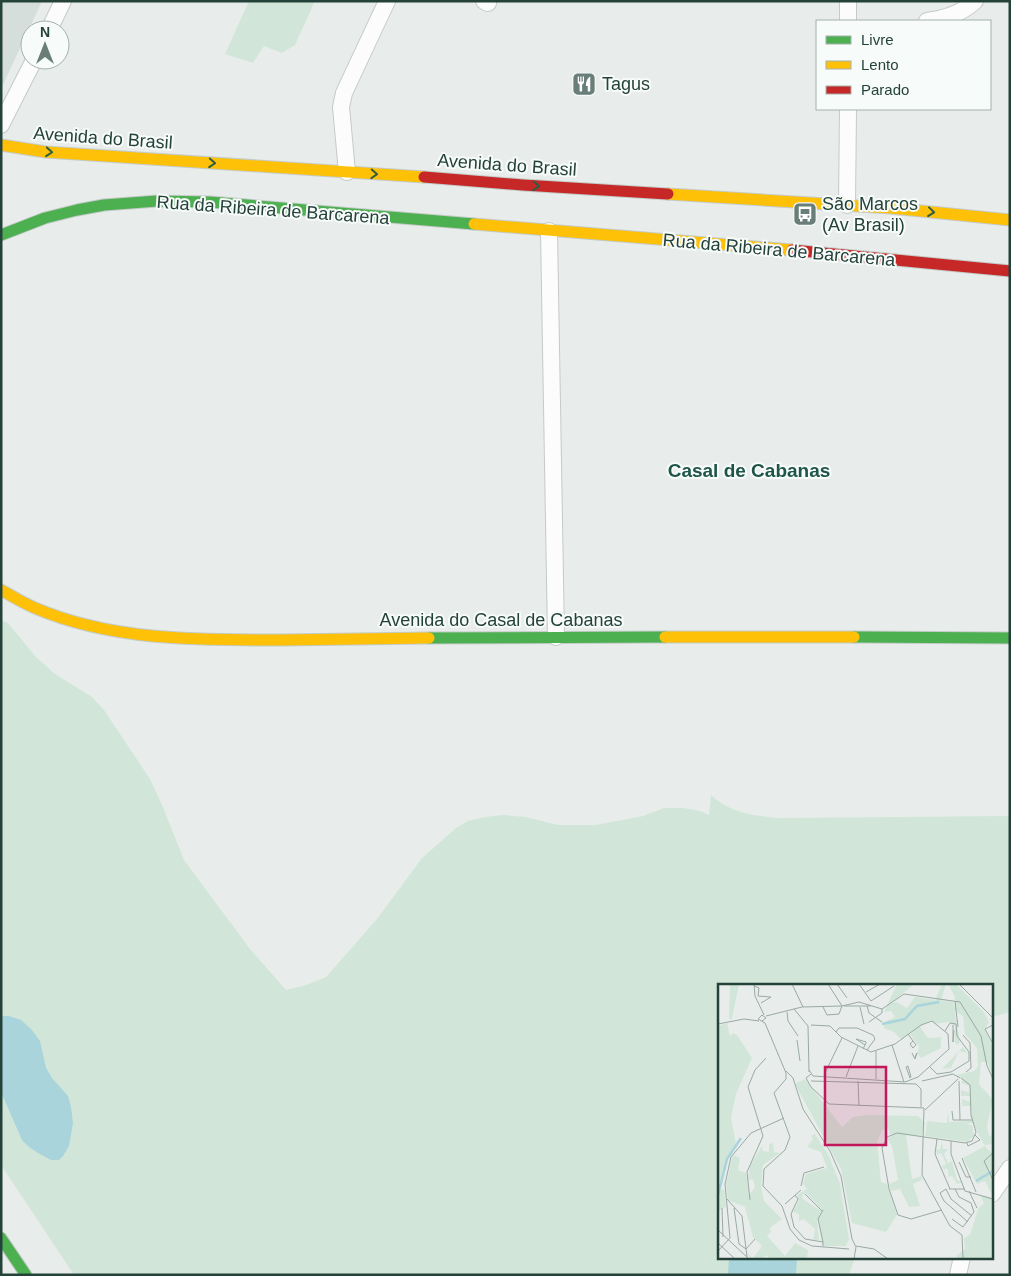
<svg xmlns="http://www.w3.org/2000/svg" width="1011" height="1276" font-family="Arial,sans-serif">
<style>
.built{fill:#d6dedb}
.green{fill:#d1e6d8}
.water{fill:#a9d4db}
.lines{fill:none;stroke-linecap:round;stroke-linejoin:round}
.street-casing{stroke:#c5cac8;stroke-width:18}
.fast-casing{stroke:#c3cbc8;stroke-width:13}
.slow-casing{stroke:#c3cbc8;stroke-width:13}
.jam-casing{stroke:#c3cbc8;stroke-width:13}
.street{stroke:#fcfcfc;stroke-width:16}
.fast{stroke:#4caf50;stroke-width:11}
.slow{stroke:#ffc107;stroke-width:11}
.jam{stroke:#c62828;stroke-width:11}
.oneway{stroke:#2e5d40}
.labels{text-anchor:middle;stroke-width:4;stroke-linejoin:round;paint-order:stroke}
.poi-label{font-size:18px;fill:#24423a;stroke:#f7fbf9;text-anchor:start}
.street-label{font-size:18px;fill:#24423a;stroke:#f7fbf9}
.neighbourhood-label{font-size:19px;font-weight:bold;fill:#1f5548;stroke:#f7fbf9}
.inset-river{fill:none;stroke:#a9d4db;stroke-width:2.5}
.inset-road{fill:none;stroke:#9aa9a4;stroke-width:1}
.view{fill:#c2185b;fill-opacity:0.15;stroke:#c2185b;stroke-width:2.5}
.inset-edge{fill:none;stroke:#24423a;stroke-width:2.5}
</style>
<rect width="100%" height="100%" fill="#e8edeb"/>
<!-- built -->
<path class="built" d="M1,1H42L1,89Z"/>
<!-- green -->
<path class="green" d="M249,1H315L295,45L282,53L264,46L253,63L225,54Z
M1,620L8,623L36,657L55,674L92,697L104,710L150,779L162,805L184,860L250,949L286,990L306,985L326,977L377,919L422,858L456,828L468,821L485,817L503,815L526,817L558,825H596L643,816L664,808H683L700,811L709,815L711,795C730,813 754,816 779,818L1010,816V1012L992,1017V985H720V1257H855L849,1275H74L1,1165Z"/>
<!-- water -->
<path class="water" d="M1,1016H9L21,1020L32,1030L40,1041L46,1068L52,1078L68,1096L71,1107L73,1123L69,1146L63,1156L59,1160H51L38,1153L29,1147L22,1140L1,1092Z
M729,1257H797L796,1275H728Z"/>
<g class="lines">
<!-- street casing -->
<g class="street-casing">
<path id="street" d="M484,1L488,3
M848,1V21
M927,21C944,19 962,13 975,1
M49,30L63,1
M1,125L34,60
M347,172L341,107L344,93L387,1
M847,205L848,109
M549,231L556,637
M992,1194L1010,1168
M958,1275L962,1257"/>
</g>
<!-- fast casing -->
<g class="fast-casing">
<path id="fast" d="M1,235L45,218L77,210L104,205L157,201L210,202L474,224
M854,637L1010,638
M429,638L665,637
M1,1238L26,1275"/>
</g>
<!-- slow casing -->
<g class="slow-casing">
<path id="slow" d="M1,145L46,152L424,177
M668,194L891,208L1010,220
M474,224L792,250
M1,590C12,596 23,603 35,608C112,641 199,640 281,640C330,639 380,639 429,638
M665,637H854"/>
</g>
<!-- jam casing -->
<g class="jam-casing">
<path id="jam" d="M424,177L523,185L668,194
M792,250L1010,271"/>
</g>
<!-- street -->
<use href="#street" class="street"/>
<!-- fast -->
<use href="#fast" class="fast"/>
<!-- slow -->
<use href="#slow" class="slow"/>
<!-- jam -->
<use href="#jam" class="jam"/>
</g>
<!-- one-way arrows -->
<defs><path id="oneway-chevron" d="M-2-3.5L2.5 0L-2 3.5" fill="none" stroke-width="1.6" stroke-linecap="round" stroke-linejoin="round" transform="scale(1.25)"/></defs>
<g class="oneway">
<use href="#oneway-chevron" transform="translate(49 152) rotate(5)"/>
<use href="#oneway-chevron" transform="translate(212 163) rotate(4)"/>
<use href="#oneway-chevron" transform="translate(374 174) rotate(3)"/>
<use href="#oneway-chevron" transform="translate(536 186) rotate(4)"/>
<use href="#oneway-chevron" transform="translate(931 212) rotate(6)"/>
</g>
<!-- icons -->
<defs>
<g id="restaurant-square" transform="scale(1.25)"><rect x="-9" y="-9" width="18" height="18" rx="4" fill="#697e78" stroke="#f7fbf9"/><path d="M-5-6h1v4h1v-4h1v4h1v-4h1v5L-1.5 .5V6h-2V.5L-5-1ZM5-6V6H3V1.5H1.5Q1.5-4 5-6Z" fill="#fff"/></g>
<g id="bus-square" transform="scale(1.25)"><rect x="-9" y="-9" width="18" height="18" rx="4" fill="#697e78" stroke="#f7fbf9"/><path d="M-5-6H5V4H4V6H2V4H-2V6H-4V4H-5ZM-3.5-4V0h7V-4ZM-3.5 1.2v1.5H-2V1.2ZM2 1.2v1.5H3.5V1.2Z" fill="#fff"/></g>
</defs>
<g fill-rule="evenodd">
<use href="#restaurant-square" x="584" y="84"/>
<use href="#bus-square" x="805" y="214"/>
</g>
<g class="labels">
<!-- poi labels -->
<g class="poi-label">
<text x="602" y="90">Tagus</text>
<text x="822" y="210">São Marcos<tspan x="822" dy="21">(Av Brasil)</tspan></text>
</g>
<!-- street labels -->
<g class="street-label">
<text transform="translate(103 138) rotate(4)" y="6">Avenida do Brasil</text>
<text transform="translate(507 165) rotate(4)" y="6">Avenida do Brasil</text>
<text transform="translate(273 210) rotate(4)" y="6">Rua da Ribeira de Barcarena</text>
<text transform="translate(779 250) rotate(5)" y="6">Rua da Ribeira de Barcarena</text>
<text x="501" y="626">Avenida do Casal de Cabanas</text>
</g>
<!-- neighbourhood labels -->
<g class="neighbourhood-label">
<text x="749" y="477">Casal de Cabanas</text>
</g>
</g>
<!-- overview -->
<g transform="translate(718 984)">
<rect width="275" height="275" fill="#e8edeb"/>
<path d="M12,0H21L14,35H11ZM176,0H196L172,20L178,18L189,24L197,13L217,16L224,0H228L223,16L235,18L242,58L240,61L237,59V42L231,38L216,40L213,36L183,55L176,48L166,44V38L177,33L173,27L166,28L178,2ZM230,0H238L265,27L271,38L267,45L275,63V93L269,78H263L261,100L275,116L269,142L271,152L275,151V160L266,161L255,139H247L254,141L256,152L249,158L207,152L209,137L229,139L230,127L231,138L254,137L253,122H244V115L252,118V112H243V106L252,109V102L243,99L245,96L238,91L256,87L260,82L259,64L247,50L245,32L236,26L237,13ZM9,39L12,52L15,49L19,51L34,74L18,110L13,134L18,160L8,177L0,204V42ZM202,43L210,54L223,53V64L203,74L199,69L201,63L192,50ZM245,63L250,69L241,67L233,84L224,85ZM87,95L124,143L135,133L150,131L200,132L207,139L204,152L172,150L170,144L164,146L159,158L163,198L169,200L179,231L168,248L134,239L123,185L77,100ZM97,150L111,172L122,200L131,255L128,262H105L100,235L104,226L88,209L84,211L85,215L103,227L99,236L101,256H95L97,245L86,235L81,237V230L75,228L81,216L79,211L89,205L85,200L88,190L109,184L103,168L89,163L95,155L93,152ZM176,150L188,151L194,195L203,192L204,196L195,200L202,222L191,223L182,205L173,207L171,200L180,196L174,162L169,155ZM224,157L225,165H230L226,170L230,179L234,177L239,196L245,198L239,200L234,192L231,193L229,184L226,186L224,182L228,180L223,169L219,171L218,165L222,166ZM55,159L56,168L62,169L45,181L43,202L46,217L64,235L52,244L53,248L49,252L67,272L77,259L90,266L89,275H53L48,271L45,275H33L29,269L35,274L44,262L35,253L27,223L10,216L8,199L15,171L22,174L20,186L28,189L32,218V210L37,203L35,195L30,196L32,182L44,162L45,167L51,168V160ZM267,162L275,170V213L267,197L259,200L245,174ZM6,205L8,223L0,227V206ZM262,211L275,214L273,275H241L238,272L247,265L246,254L252,251L260,225L266,219Z" fill="#d1e6d8"/>
<path class="inset-river" d="M164,40L187,35L199,22L221,18M258,197L275,187M0,211L9,175L23,154"/>
<path class="inset-road" d="M36,0L37,12L46,31M74,0L85,23M119,0L129,14M141,0L153,17M241,0L275,34M36,2L41,4L40,12L53,13L43,19M148,8L162,0M153,17L176,2M237,17L240,43M126,22H153M149,22L151,29L164,38M105,23L109,31L121,30L124,22L110,0M142,23L146,40M76,25L90,42L91,88M164,25L186,10L242,18L263,52L269,82L275,95M69,28L70,37L80,52M48,32L84,23L124,22L141,18L164,25M44,37L48,34L44,31L40,35L47,39L68,89V95L56,109L72,153L67,166L46,185L45,202L64,222L72,245L81,256L94,262L131,265M151,38L164,29V25M0,40L26,35L41,37M235,41V58L236,46M118,48L121,44H139L155,51L157,55L149,66M190,50L195,57L198,61L195,64L192,60L195,57M245,51L252,59L253,84L248,88M79,56L82,77M274,58L267,45L275,41M174,61L186,98M145,65L148,59V58L138,55L147,61M158,67V95M194,69L197,75L199,69L197,73M190,82L193,93L192,94L188,83ZM212,83L219,90L233,88L251,77V68L239,52L238,40L232,39L227,47M91,86L95,92L187,98L200,93L231,65L230,50L214,37L203,41L177,60L153,68L123,53L112,42L93,41M68,87L75,94L85,125L112,167L123,192L134,255L138,263L136,275M93,90L88,94L93,103L111,120L206,124L204,191L232,242L244,251L245,275M106,91L124,54M128,93L140,62M93,97L198,100L203,105V123M140,97L141,122M204,97L235,90L242,94M241,97L242,136M207,126L240,95M234,127L235,136H254M219,155L217,170L232,205M233,157V170L247,207L275,215M249,159L250,162L262,156L257,151M275,169L266,177L275,196M244,174L258,208M241,178L248,193H253M83,202L86,189L106,183M228,205L222,209L226,217L250,238M228,205L233,215L254,232M231,205H247M251,207L259,224M87,210L104,227M77,211L80,215L73,230L76,243L87,255L105,258V262M9,215L24,232L29,273M32,216L29,188L45,152L30,103L37,86L48,74M67,220L83,206M4,224L5,253M16,224L21,260L28,265L37,255M224,226L193,235L180,231L171,205L164,164L169,153L179,149L247,159L254,157L258,148L253,131L252,101L243,94M234,235L245,243L256,228L253,219L241,213L237,205M0,246L31,275M105,258L100,235L105,226M0,259L17,275M138,262L156,265L170,275M0,267L12,254L7,200L13,173L33,149L66,134"/>
<path class="view" d="M107,83H168V161H107Z"/>
<rect width="275" height="275" class="inset-edge"/>
</g>
<!-- border -->
<rect width="1011" height="1276" fill="none" stroke="#24423a" stroke-width="5"/>
<!-- legend -->
<rect x="816" y="20" width="175" height="90" fill="#f7fbf9" stroke="#a3b1ad"/>
<rect x="826" y="36" width="25" height="8" fill="#4caf50" stroke="#a3b1ad"/>
<text x="861" y="45" font-size="15" fill="#24423a">Livre</text>
<rect x="826" y="61" width="25" height="8" fill="#ffc107" stroke="#a3b1ad"/>
<text x="861" y="70" font-size="15" fill="#24423a">Lento</text>
<rect x="826" y="86" width="25" height="8" fill="#c62828" stroke="#a3b1ad"/>
<text x="861" y="95" font-size="15" fill="#24423a">Parado</text>
<!-- north arrow -->
<g transform="translate(45 45)"><circle r="24" fill="#f7fbf9" stroke="#a3b1ad"/>
<path d="M0-4L9 19L0 12L-9 19Z" fill="#697e78"/>
<text y="-8" font-size="14" font-weight="bold" text-anchor="middle" fill="#24423a">N</text>
</g>
</svg>
